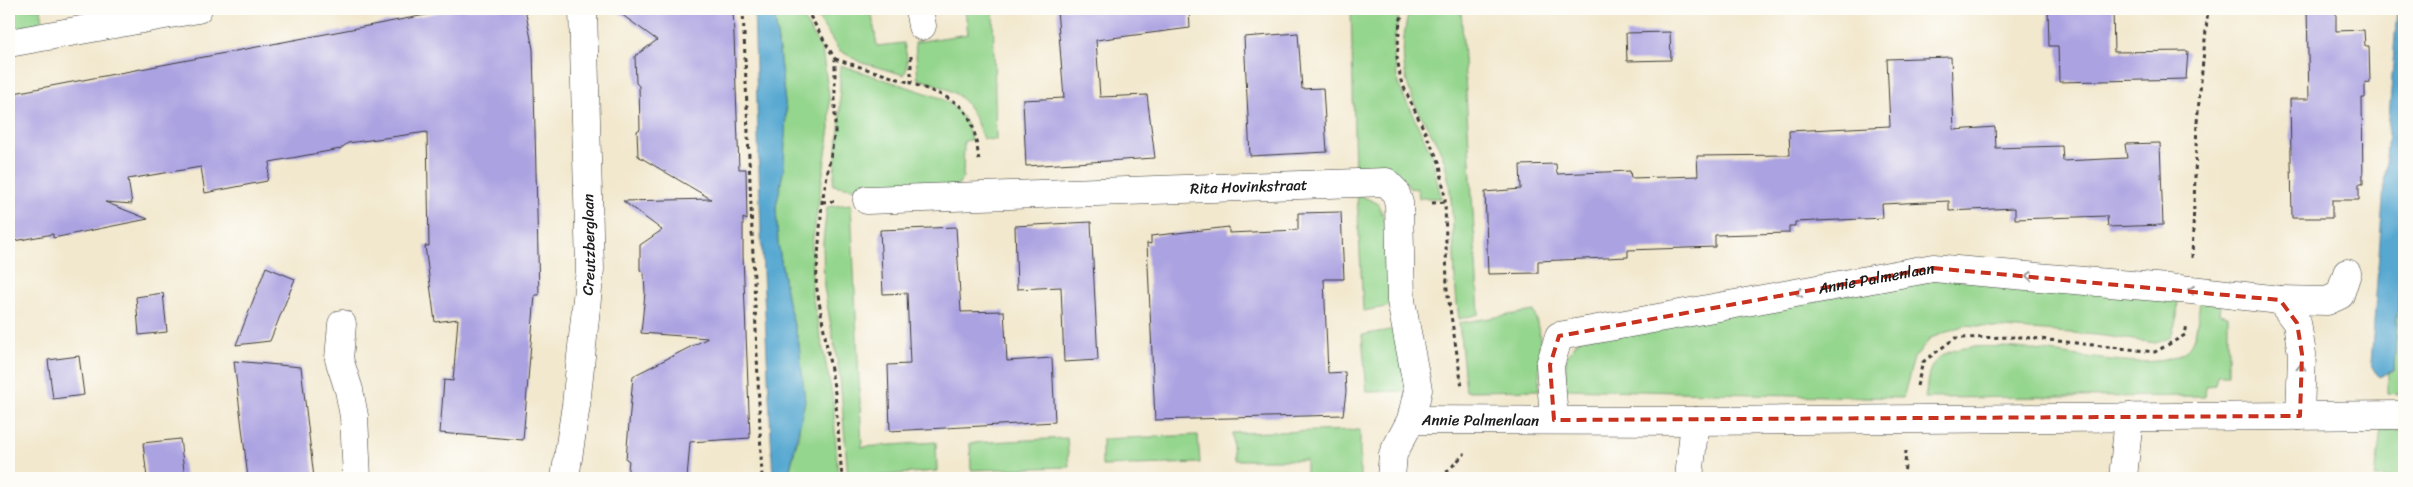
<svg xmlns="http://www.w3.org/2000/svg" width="2413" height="487" font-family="Sriracha,sans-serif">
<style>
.green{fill:#95d68e;stroke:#587955}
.water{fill:#56a8d1;stroke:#396276}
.building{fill:#aba2e1}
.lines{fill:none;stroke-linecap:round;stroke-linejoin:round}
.minor-casing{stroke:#3c3b37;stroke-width:29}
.path{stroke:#3c3b37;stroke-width:3;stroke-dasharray:4 4;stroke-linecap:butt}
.minor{stroke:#fff;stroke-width:28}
.oneway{stroke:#999}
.marked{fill:none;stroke:#c8321e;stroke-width:4;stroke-dasharray:10 6;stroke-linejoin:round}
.labels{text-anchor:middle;stroke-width:4;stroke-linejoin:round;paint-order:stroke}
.street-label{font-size:15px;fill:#1c1c1c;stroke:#fdfcf7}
</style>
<rect width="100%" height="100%" fill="#fdfcf7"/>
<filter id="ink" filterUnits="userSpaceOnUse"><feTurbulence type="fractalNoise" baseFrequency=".02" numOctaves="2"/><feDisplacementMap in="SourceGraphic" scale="10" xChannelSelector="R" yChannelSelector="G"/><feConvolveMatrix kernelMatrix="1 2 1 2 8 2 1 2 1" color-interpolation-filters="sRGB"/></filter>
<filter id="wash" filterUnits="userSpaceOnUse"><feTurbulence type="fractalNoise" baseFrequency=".0096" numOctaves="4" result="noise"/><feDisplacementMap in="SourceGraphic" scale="20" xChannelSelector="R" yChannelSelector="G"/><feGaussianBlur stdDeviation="1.12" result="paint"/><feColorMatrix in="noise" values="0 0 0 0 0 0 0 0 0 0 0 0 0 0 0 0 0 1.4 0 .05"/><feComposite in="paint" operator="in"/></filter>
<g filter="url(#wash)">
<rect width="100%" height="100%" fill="#f2e8ce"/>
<!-- green -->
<path class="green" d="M9,9H41L44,28L9,33Z
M774,9H798L822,50L829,96L830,128L812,244V295L833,399L838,478H788L799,434V344L788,302L778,243L776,207L784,167L786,111Z
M812,9H871L877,46L904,43C906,54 910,65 904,75L860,62L839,50Z
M965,9H993L996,140L983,139C969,98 960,91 918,79L915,42L968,34Z
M1351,9H1400L1393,48L1398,84L1431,153L1441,198H1419L1418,189L1409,188C1396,163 1378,169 1355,172Z
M1410,9H1461L1479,314L1459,319C1451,268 1457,211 1445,163C1438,139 1420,118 1411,95C1401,68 1401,36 1410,9Z
M840,65L941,98C959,109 967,120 971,140L964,141L963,177L958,186L851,188L833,185L840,120Z
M1357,194L1377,203L1384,217L1391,306L1363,311Z
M851,204L862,447L936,442L937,471L848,478L840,377L824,287L823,242L827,207Z
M1948,277L2178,298L2177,317L2171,337L2156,343L2097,335L1965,325L1931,338L1914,358L1903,398L1565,389L1566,357L1580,338Z
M2398,296L2404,297V394L2388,393V374L2394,370Z
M2200,302L2220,305L2219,314L2228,316V375H2217L2215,385L2206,386L2205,396L1925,398C1927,389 1927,376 1931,368C1957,312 2140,387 2184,352C2198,341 2197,318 2200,302Z
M1534,311L1540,336L1539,390L1466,391L1459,323Z
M1395,329L1408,391L1367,392L1362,335Z
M2404,429V478H2375L2381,430Z
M1360,430V478H1306V460H1234L1232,433Z
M1198,435L1200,463L1102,466V439Z
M1067,438L1069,467L971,470L970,443Z"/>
<!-- water -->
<path class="water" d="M754,9H774L786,111L784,167L776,207L778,243L788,302L799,344L805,401L788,478H773L761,232Z
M2397,9H2404V201L2394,370L2379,377L2371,363Z"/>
<g id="blocks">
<!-- building -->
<path class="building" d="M457,9H525L533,49L539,295H535L523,440L440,433L444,380L453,381L458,319L435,322L425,246H429L427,132L348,143L340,149L270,162L267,181L205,193L201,167L128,179L132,204L105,202L148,219L53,238V234L9,242V94Z
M614,9H733L739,169H746L747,220L743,218V255L750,438L690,442L687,478H627L629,461L626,459L633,376L708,338L641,333L645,293L644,273L640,270V245L662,230L623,201L711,199L638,156L637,131L640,129L639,86L636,83L635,56L657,40Z
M1057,9H1189L1190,28L1096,40L1100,97L1147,95L1155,158L1026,166L1023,100L1064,98Z
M2048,9H2113L2114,52L2188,51L2186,79L2059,82L2058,46H2049Z
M2307,9H2336V31L2364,30L2365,46H2369L2370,83L2365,82V98H2362L2363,184H2359V200H2332V218H2292L2290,99H2309Z
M1670,32L1671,60L1627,61L1626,33Z
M1298,33L1302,89L1323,88L1327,152L1250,156L1244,37Z
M1951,57L1954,130L1995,127L1996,148L2062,146L2063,161L2127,158L2125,144L2160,143L2163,225L2108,227L2107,216L2015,219V208L1949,211V201L1882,204L1883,218L1795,222V226H1789V233L1715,235V247L1628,250V257L1538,261V273L1488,274L1485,192L1521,189L1520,165L1556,164L1557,174L1630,171L1631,178L1698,176L1697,156L1790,155L1789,131L1890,126L1887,59Z
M1341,212L1344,279H1324L1328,373L1345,372L1346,392L1343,415L1155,420L1147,243L1151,244V236L1229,227V233L1298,230V213Z
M1091,222L1098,360L1064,362L1061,287L1017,289L1015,226Z
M956,227L961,312L1004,311L1007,361L1052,358L1055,422L890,431L888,365L910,364L907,293L883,294L880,230Z
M266,267L295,279L270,341L236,345Z
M163,293L167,332L139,335L136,297Z
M79,356L84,395L53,399L48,360Z
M234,361L301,367L314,478H248Z
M180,439L185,478H147L143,443Z"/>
</g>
</g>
<g filter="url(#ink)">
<use href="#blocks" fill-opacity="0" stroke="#3c3b37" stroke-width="1"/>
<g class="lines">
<!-- minor casing -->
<g class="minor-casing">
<g id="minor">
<path d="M919,9L922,26"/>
<path d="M9,43L198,9"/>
<path id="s1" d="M867,200L1386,182L1395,191L1399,203L1401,301L1418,390L1411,420"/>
<path d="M2280,300L2327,301L2340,295L2347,273"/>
<path d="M342,324L339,359L349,390L354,416L357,478"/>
<path id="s2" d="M1554,420L1550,365L1559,336L1933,268L2191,290L2280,300L2297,323L2302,354L2300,416"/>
<path id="s3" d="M565,478L576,405L590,269L583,9"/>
<path id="s4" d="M1391,478L1393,454L1411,420L1695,421L2404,415"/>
<path d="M1689,478L1695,421"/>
<path d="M2123,478L2129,417"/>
</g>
</g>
<!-- path -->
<path class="path" d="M743,9L762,478
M806,9L835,59V132L822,202L816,284L835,393L842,478
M1405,9L1400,21L1397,57L1401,81L1440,164L1445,199L1447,289L1462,387
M911,56V83C963,103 973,104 979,162
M835,59L911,83
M822,202L836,201
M1432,203L1445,202
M2192,258L2197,122L2208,9
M1917,386L1923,362L1955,338L2022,337L2155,352L2185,335L2187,324
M1441,478L1465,453
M1904,478L1906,451"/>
<!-- minor -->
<use href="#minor" class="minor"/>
</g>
<!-- one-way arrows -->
<defs><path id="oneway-chevron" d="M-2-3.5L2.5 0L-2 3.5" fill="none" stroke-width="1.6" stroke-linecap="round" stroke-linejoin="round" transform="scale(1.25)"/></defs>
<g class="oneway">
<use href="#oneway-chevron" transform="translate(2029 276) rotate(-175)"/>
<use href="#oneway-chevron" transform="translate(2191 290) rotate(-174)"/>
<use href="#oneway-chevron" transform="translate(1799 293) rotate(170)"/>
<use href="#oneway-chevron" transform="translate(2301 367) rotate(-88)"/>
</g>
</g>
<!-- marked area -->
<path class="marked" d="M1933,268L2280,300L2297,323L2302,354L2300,416L1554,420L1550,365L1559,336Z"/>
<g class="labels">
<!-- street labels -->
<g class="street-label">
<text dy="5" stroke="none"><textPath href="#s1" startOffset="382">Rita Hovinkstraat</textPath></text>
<text dy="5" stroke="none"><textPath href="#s3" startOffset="235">Creutzberglaan</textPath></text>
<text dy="5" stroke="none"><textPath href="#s2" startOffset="408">Annie Palmenlaan</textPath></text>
<text dy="5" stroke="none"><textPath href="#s4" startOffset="132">Annie Palmenlaan</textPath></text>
</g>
</g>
<!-- margin -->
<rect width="2413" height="487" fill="none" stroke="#fdfcf7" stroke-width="30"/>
</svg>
